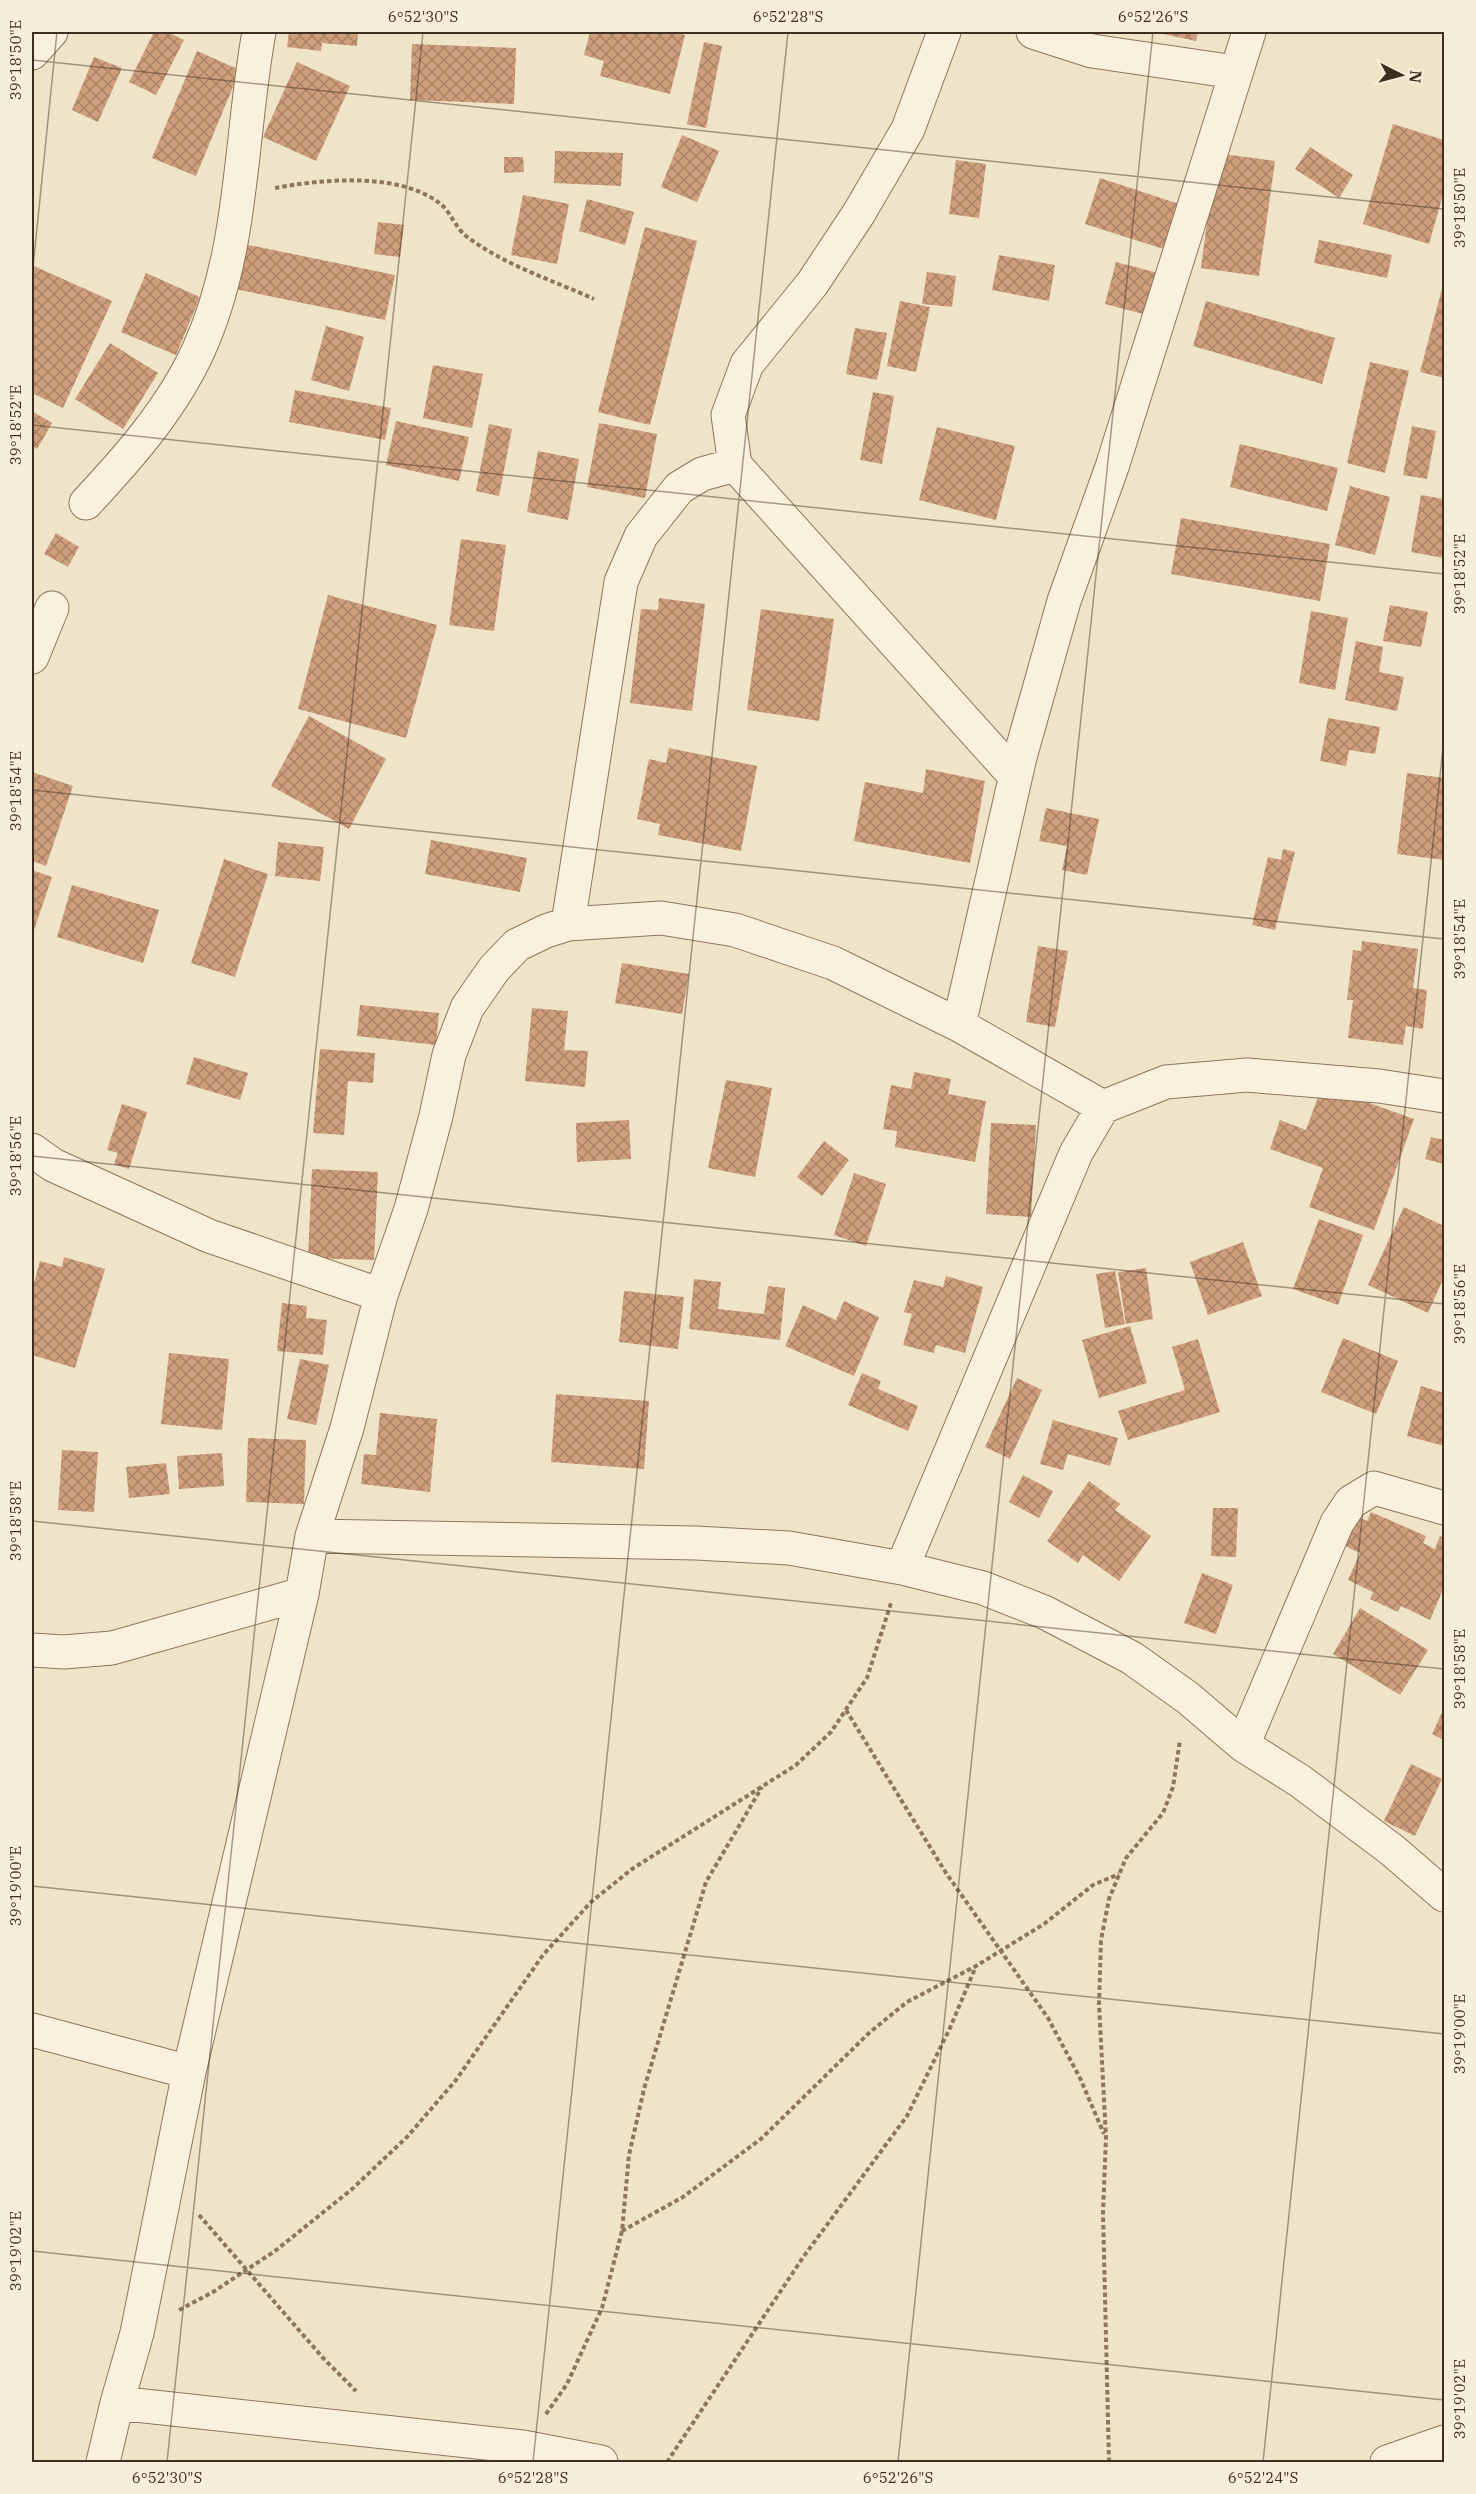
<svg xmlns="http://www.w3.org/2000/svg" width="1476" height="2494" font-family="'IBM Plex Serif',serif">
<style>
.building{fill:url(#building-cross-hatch)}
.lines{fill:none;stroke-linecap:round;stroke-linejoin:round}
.minor-casing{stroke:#8d765c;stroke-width:35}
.path{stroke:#8d765c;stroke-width:4;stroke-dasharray:4.5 3;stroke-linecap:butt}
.minor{stroke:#faf1dc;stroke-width:33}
.ticks{fill:none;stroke:#3d2e20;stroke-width:1.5;stroke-opacity:0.45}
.neatline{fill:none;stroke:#3d2e20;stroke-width:2}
.ticks-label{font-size:15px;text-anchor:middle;fill:#3d2e20}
</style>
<defs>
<pattern id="building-cross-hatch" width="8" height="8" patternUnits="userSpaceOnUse" patternTransform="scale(1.5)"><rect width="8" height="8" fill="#cf9f7d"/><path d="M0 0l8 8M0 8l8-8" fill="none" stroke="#a98266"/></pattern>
</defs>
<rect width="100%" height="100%" fill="#f0e4c8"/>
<!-- building -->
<path class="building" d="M154,32H167L184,40L156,95L129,82Z
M289,32H358L357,46L322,43L321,51L287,47Z
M590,32H672L685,35L670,94L600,76L604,61L584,55Z
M1154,32H1198L1196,41Z
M704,42L722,46L706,128L687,124Z
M412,44L516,48L514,104L410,100Z
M197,51L240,70L196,176L152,158Z
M94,57L122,68L98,122L72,110Z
M297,62L350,86L316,161L263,137Z
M1393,124L1444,140V191L1429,244L1363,224Z
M682,135L719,151L697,202L661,187Z
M1310,147L1353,175L1339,198L1295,169Z
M555,151L623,153L621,186L554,183Z
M1216,153L1275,161L1259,276L1201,268Z
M504,157H523L524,172L504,173Z
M956,160L986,164L979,218L949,214Z
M1100,178L1188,207L1173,252L1085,224Z
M523,195L569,204L557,264L511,255Z
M587,199L634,212L625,245L579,231Z
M378,222L404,225L400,257L374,254Z
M645,227L697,241L650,425L598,412Z
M1319,240L1392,255L1387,278L1314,263Z
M244,244L395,275L385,320L235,289Z
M999,255L1055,265L1049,301L992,290Z
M1116,262L1158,273L1147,315L1105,304Z
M34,266L112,301L63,408L32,393V270Z
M927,272L956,276L952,307L922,304Z
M146,273L200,297L176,355L121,332Z
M1444,281V378L1420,372Z
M900,301L930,307L916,372L887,366Z
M1206,301L1335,338L1322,384L1193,346Z
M326,326L364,337L349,391L311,380Z
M855,328L887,333L877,380L846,374Z
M110,343L158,373L123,429L75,399Z
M1370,362L1409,371L1385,473L1347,463Z
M433,365L483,374L472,428L423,418Z
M295,390L391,408L385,440L289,422Z
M873,392L894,396L882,464L860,460Z
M32,411L52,423L37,449L32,446Z
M396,421L469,437L459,481L386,465Z
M599,423L657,434L645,498L587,487Z
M489,424L512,429L499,496L476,491Z
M1412,426L1436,431L1427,479L1403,475Z
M937,427L1015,446L996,520L919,500Z
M1240,444L1338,468L1327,511L1230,487Z
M538,451L579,459L568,520L527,512Z
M1350,486L1390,497L1375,555L1335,545Z
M1421,495L1444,499V558L1411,552Z
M1181,518L1330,544L1320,601L1171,574Z
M56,533L79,547L68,567L44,554Z
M461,539L506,545L494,631L449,625Z
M328,595L437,625L406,738L298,709Z
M659,598L705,604L692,711L630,703L641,609L658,610Z
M1390,605L1428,612L1421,647L1383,641Z
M761,609L834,619L819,721L747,710Z
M1311,611L1348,618L1335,690L1299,683Z
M1356,641L1383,647L1379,672L1404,677L1397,711L1345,700Z
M309,716L386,759L349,829L271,786Z
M1328,718L1380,727L1375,754L1349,750L1346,766L1320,761Z
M669,748L757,766L741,851L658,835L660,824L637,819L649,759L666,763Z
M926,769L985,781L970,863L854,841L865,782L923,793Z
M32,772L73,786L46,866L32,861Z
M1407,773L1444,778V860L1397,854Z
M1046,808L1099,819L1087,875L1062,870L1067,846L1039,841Z
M431,840L527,858L520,892L425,874Z
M278,842L324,847L320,881L275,876Z
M1283,849L1295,852L1275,930L1252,925L1268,857L1281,860Z
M224,859L268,874L235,977L191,963Z
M32,870L52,877L32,936Z
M72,885L159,910L143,963L57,937Z
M1362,941L1418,949L1413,988L1427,990L1423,1029L1406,1026L1403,1045L1348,1038L1353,1000H1347L1353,950L1361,951Z
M1038,946L1068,951L1055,1027L1026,1022Z
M622,963L689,974L682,1014L615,1003Z
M360,1005L439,1013L436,1045L357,1036Z
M532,1008L568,1011L564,1050L588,1051L585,1087L525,1081Z
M320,1049L375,1053L373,1083L348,1081L344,1135L313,1133Z
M194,1057L248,1073L240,1100L186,1084Z
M914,1072L951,1079L948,1094L986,1101L975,1162L895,1147L897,1131L883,1129L891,1085L911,1089Z
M726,1080L772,1088L755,1177L708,1168Z
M1322,1086L1414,1119L1374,1230L1309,1207L1323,1168L1270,1149L1280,1120L1306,1130Z
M122,1104L147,1112L129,1169L114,1164L118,1153L107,1150Z
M629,1120L631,1159L577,1162L576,1123Z
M991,1123L1036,1125L1031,1217L986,1214Z
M1431,1137L1444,1140V1164L1425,1159Z
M824,1141L849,1160L822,1196L797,1177Z
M312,1169L378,1172L374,1260L308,1258Z
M854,1173L886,1184L866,1246L834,1235Z
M1404,1207L1444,1226V1277L1428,1313L1368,1285Z
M1319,1219L1363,1235L1338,1305L1293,1289Z
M1243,1242L1262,1296L1208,1315L1190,1262Z
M64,1257L105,1269L75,1368L32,1355V1290L40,1261L62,1267Z
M1146,1268L1153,1319L1126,1324L1118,1272Z
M1115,1271L1125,1324L1105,1328L1096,1274Z
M946,1276L983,1287L965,1353L936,1345L934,1353L903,1345L912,1314L904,1312L914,1280L943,1287Z
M694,1279L721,1282L718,1309L764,1314L768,1286L785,1288L780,1340L689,1329Z
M624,1291L684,1297L678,1349L619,1342Z
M844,1301L879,1317L854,1376L785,1346L803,1305L836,1320Z
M282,1303L307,1306L306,1318L327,1320L323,1355L277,1351Z
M1130,1326L1147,1383L1099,1398L1082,1340Z
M1343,1338L1398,1361L1376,1414L1321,1392Z
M1198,1339L1220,1412L1128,1440L1118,1411L1185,1390L1172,1347Z
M169,1353L229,1359L222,1430L161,1424Z
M300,1359L329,1365L316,1425L287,1419Z
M862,1373L881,1381L878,1389L918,1406L908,1431L848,1405Z
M1017,1378L1042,1390L1010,1459L985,1447Z
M1421,1386L1444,1393V1446L1407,1436Z
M556,1394L649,1401L644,1469L551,1462Z
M380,1413L437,1419L430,1492L361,1484L364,1454L376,1455Z
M1053,1420L1118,1438L1110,1466L1068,1454L1063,1470L1040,1464Z
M248,1438L306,1440L304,1504L246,1502Z
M62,1450L98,1452L94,1512L58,1510Z
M222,1453L224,1486L179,1489L177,1456Z
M166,1463L170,1494L129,1498L126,1467Z
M1023,1475L1053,1491L1039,1518L1009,1502Z
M1089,1481L1120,1504L1115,1510L1151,1536L1119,1581L1083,1555L1078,1563L1047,1541Z
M1213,1508H1238L1236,1557L1211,1556Z
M1371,1512L1426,1536L1423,1543L1435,1549L1440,1536L1444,1538V1587L1430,1620L1401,1606L1398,1612L1370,1599L1373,1592L1348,1580L1360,1553L1345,1546L1358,1517L1367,1521Z
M1202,1573L1233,1585L1216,1634L1184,1623Z
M1360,1608L1428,1650L1400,1695L1333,1654Z
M1444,1708V1740L1432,1734Z
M1411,1764L1442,1779L1415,1836L1384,1821Z"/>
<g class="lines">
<!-- minor casing -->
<g class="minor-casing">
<path id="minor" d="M944,32L908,129L859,213L812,284L747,364L728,415L735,465L1015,776
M1033,32L1092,51L1235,72
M32,53L51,32
M86,503C129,457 173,407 199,349C244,250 240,136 259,32
M32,657L52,608
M568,924L621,582L641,536L679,488L702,474L735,465
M959,1025L1020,757L1064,601L1112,467L1249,32
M32,1150L53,1165L209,1236L381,1295
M312,1536L696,1543L789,1548L902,1568L983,1588L1044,1612L1132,1658L1188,1698L1243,1745L1300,1781L1392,1850L1444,1895
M902,1568L1076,1153L1103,1107L1166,1082L1247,1075L1379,1086L1444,1096
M32,1650L64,1652L112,1648L302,1594
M1243,1745L1337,1523L1351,1502L1374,1488L1444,1508
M32,2030L189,2072
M117,2403L523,2447L601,2462
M103,2462L117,2403L137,2333L189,2072L302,1594L312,1536L347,1428L381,1295L411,1209L436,1116L449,1055L467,1008L494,969L517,945L546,931L568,924L661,918L735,930L833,963L959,1025L1103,1107
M1387,2462L1444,2442"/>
</g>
<!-- path -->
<path class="path" d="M275,188C322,179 405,171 444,207C452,216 457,229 466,236C504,265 552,280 594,299
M846,1710L946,1873L1048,2018L1080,2078L1104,2134
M199,2215L324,2359L356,2391
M622,2231L683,2197L762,2138L869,2033L907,2002L976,1966L1044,1924L1093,1885L1119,1874
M179,2310L213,2292L275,2251L351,2190L407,2137L456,2080L543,1955L591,1902L632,1869L796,1765L831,1732L867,1678L891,1603
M546,2414L567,2384L602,2308L622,2231L629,2155L644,2089L706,1882L762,1787
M667,2462L804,2256L907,2116L950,2028L976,1966
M1109,2462L1103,2212L1106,2138L1099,2004L1101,1940L1109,1899L1126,1858L1163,1813L1173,1787L1180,1740"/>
<!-- minor -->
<use href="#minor" class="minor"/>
</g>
<!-- ticks -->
<path class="ticks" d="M32,60L1444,209M32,277L57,32M32,425L1444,574M32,790L1444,939M32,1156L1444,1304M32,1521L1444,1669M32,1886L1444,2034M32,2251L1444,2400M167,2462L423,32M533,2462L788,32M898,2462L1153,32M1263,2462L1444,738"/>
<!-- border -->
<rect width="1476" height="2494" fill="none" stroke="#f7eed8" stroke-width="66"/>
<!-- north arrow -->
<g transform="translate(1401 75) rotate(96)" stroke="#f7eed8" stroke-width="4.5" paint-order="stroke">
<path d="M0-4.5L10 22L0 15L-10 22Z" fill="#3d2e20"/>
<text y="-9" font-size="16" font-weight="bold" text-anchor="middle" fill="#3d2e20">N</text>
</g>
<rect x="33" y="33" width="1410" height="2428" class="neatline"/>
<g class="ticks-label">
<text x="423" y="22">6°52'30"S</text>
<text x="788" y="22">6°52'28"S</text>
<text x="1153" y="22">6°52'26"S</text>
<text transform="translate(16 60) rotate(-90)" y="5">39°18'50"E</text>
<text transform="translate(1460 208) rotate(-90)" y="5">39°18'50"E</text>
<text transform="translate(16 425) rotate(-90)" y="5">39°18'52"E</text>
<text transform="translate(1460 574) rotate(-90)" y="5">39°18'52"E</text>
<text transform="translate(16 791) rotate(-90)" y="5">39°18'54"E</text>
<text transform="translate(1460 939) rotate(-90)" y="5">39°18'54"E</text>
<text transform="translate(16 1156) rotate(-90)" y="5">39°18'56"E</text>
<text transform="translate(1460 1304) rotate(-90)" y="5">39°18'56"E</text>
<text transform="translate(16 1521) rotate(-90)" y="5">39°18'58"E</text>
<text transform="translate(1460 1669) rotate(-90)" y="5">39°18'58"E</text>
<text transform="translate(16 1886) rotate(-90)" y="5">39°19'00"E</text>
<text transform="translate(1460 2034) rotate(-90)" y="5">39°19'00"E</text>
<text transform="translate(16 2251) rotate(-90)" y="5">39°19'02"E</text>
<text transform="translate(1460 2399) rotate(-90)" y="5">39°19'02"E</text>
<text x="167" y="2483">6°52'30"S</text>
<text x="533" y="2483">6°52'28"S</text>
<text x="898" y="2483">6°52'26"S</text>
<text x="1263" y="2483">6°52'24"S</text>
</g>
</svg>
